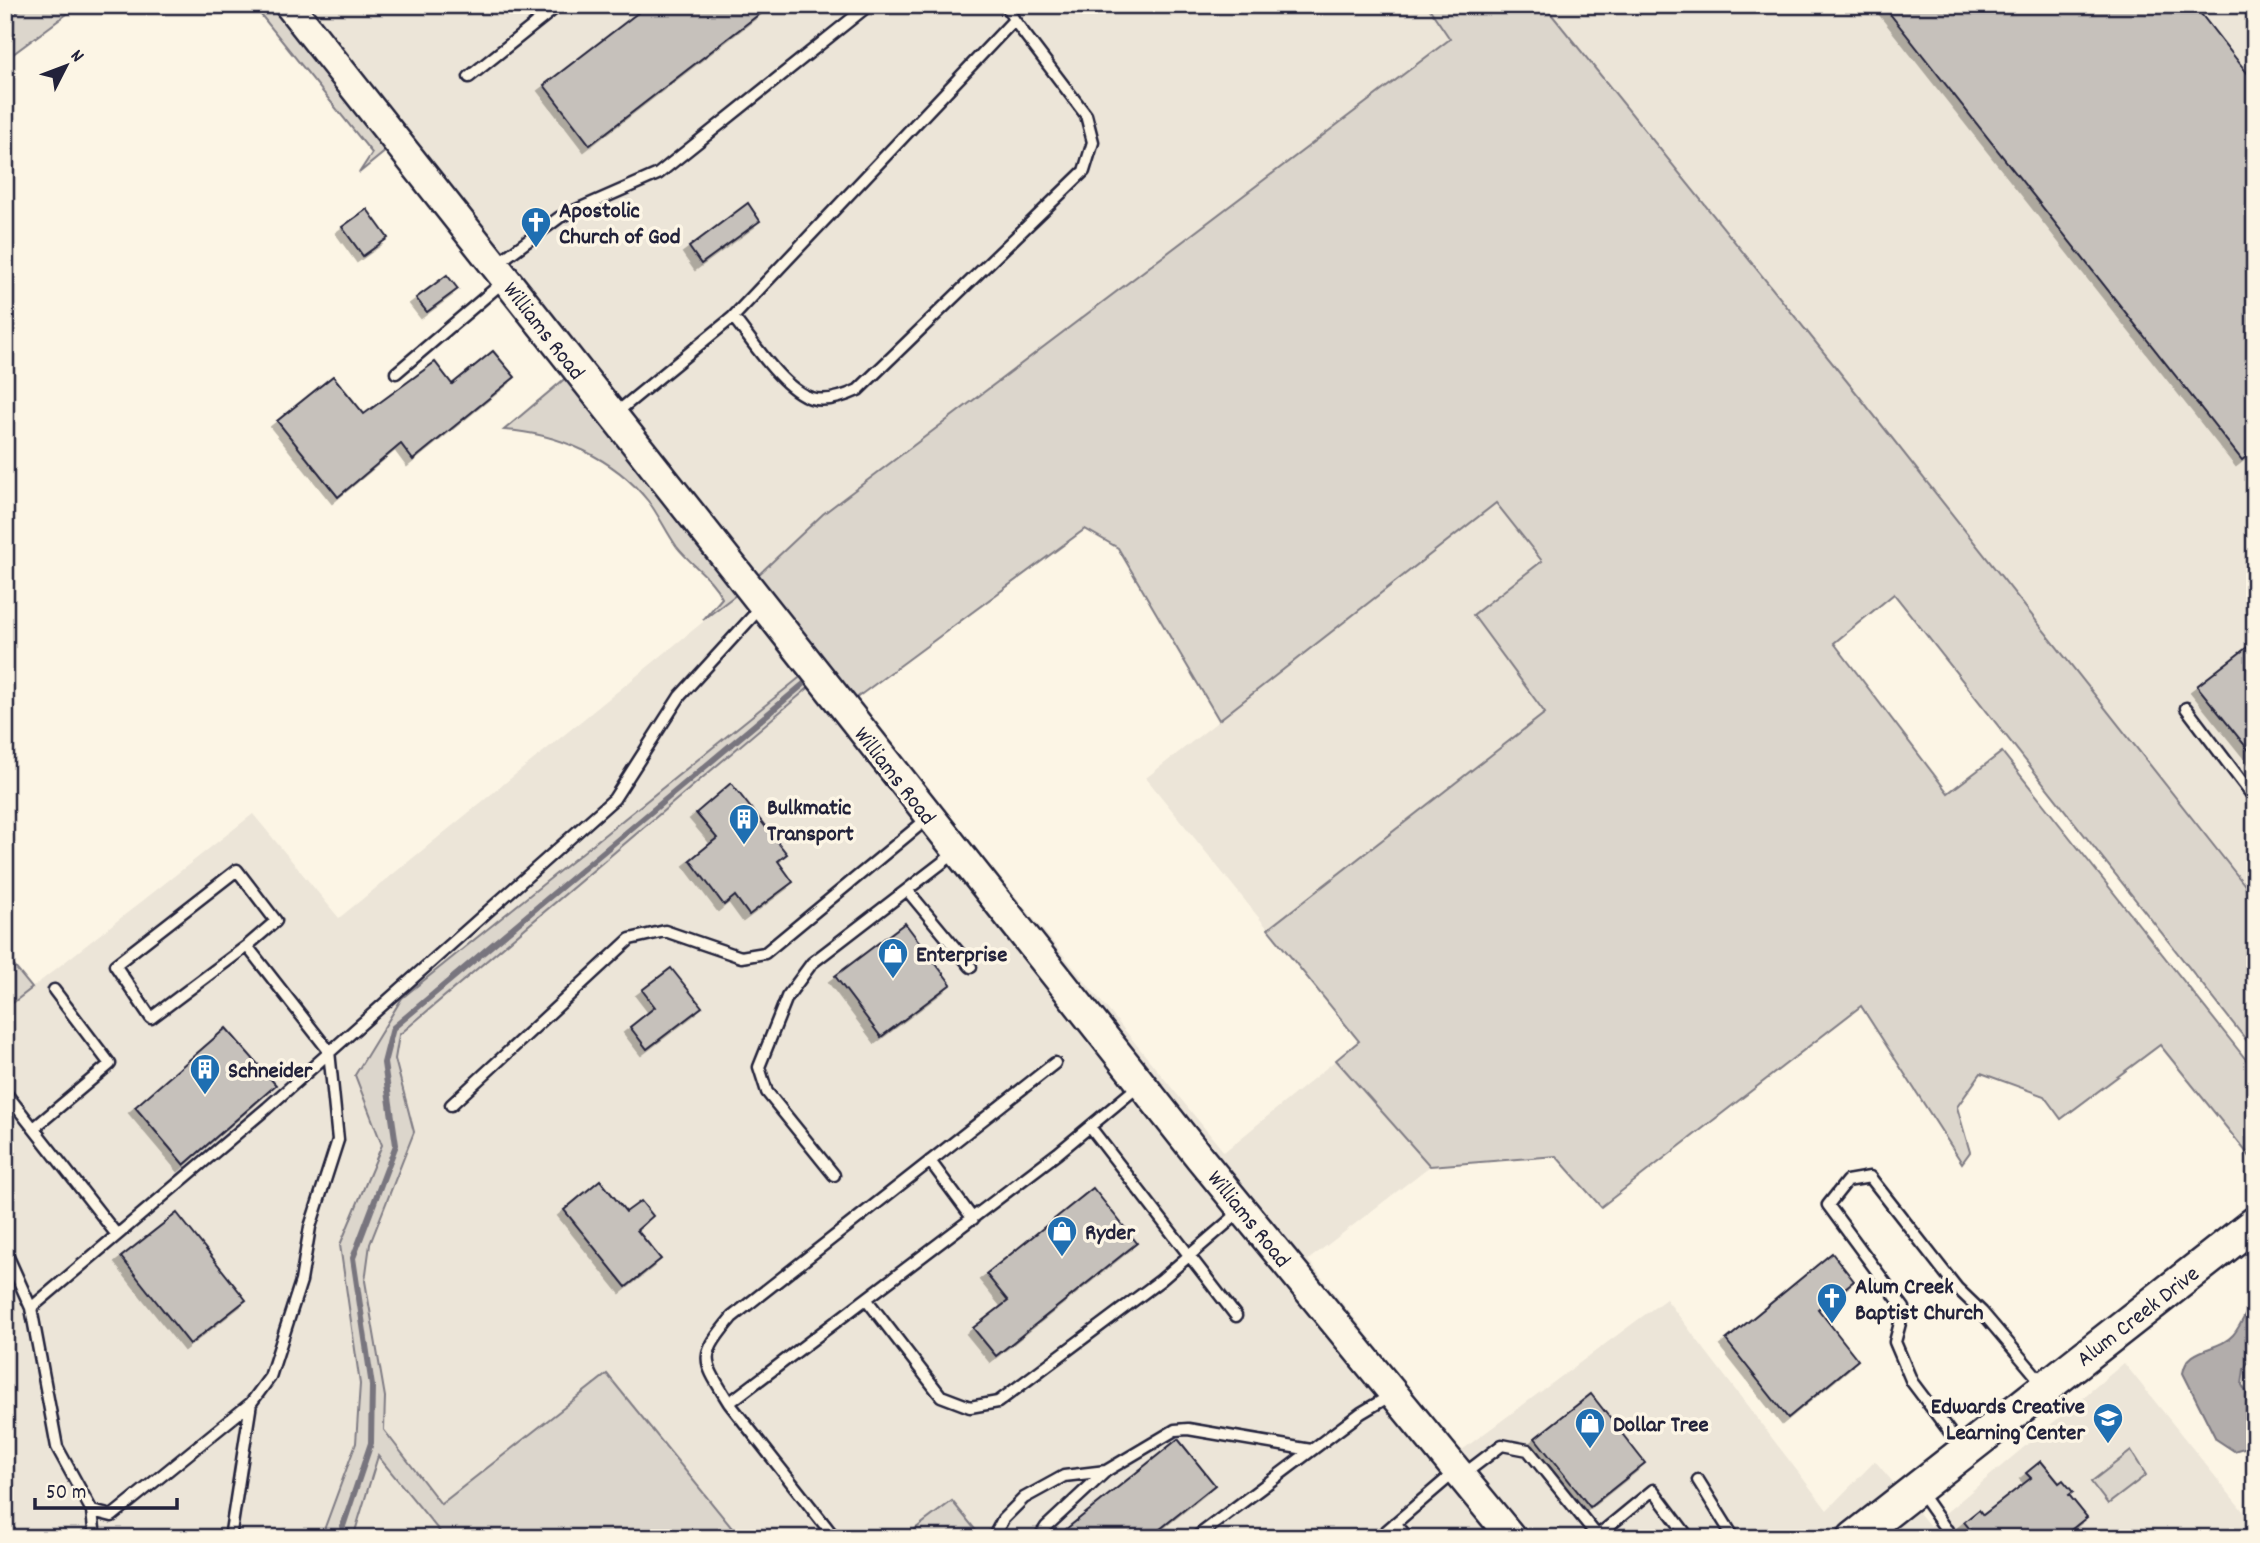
<svg xmlns="http://www.w3.org/2000/svg" width="2260" height="1543" font-family="Dekko,sans-serif">
<style>
.built{fill:#ece5d8}
.green{fill:#dcd6cc;stroke:#7f7c84;stroke-width:2}
.water{fill:#b2adab;stroke:#78757e;stroke-width:2}
.lines{fill:none;stroke-linecap:round;stroke-linejoin:round}
.stream{stroke:#78757e;stroke-width:6}
.building{fill:#c6c1bb;stroke:#22223b;stroke-width:2;filter:url(#shadow)}
.service-casing{stroke:#22223b;stroke-width:15}
.secondary-casing{stroke:#22223b;stroke-width:33}
.primary-casing{stroke:#22223b;stroke-width:37}
.service{stroke:#fcf5e5;stroke-width:10}
.secondary{stroke:#fcf5e5;stroke-width:28}
.primary{stroke:#fcf5e5;stroke-width:32}
.labels{text-anchor:middle;stroke-width:7;stroke-linejoin:round;paint-order:stroke}
.poi-label{font-size:23px;font-weight:bold;fill:#22223b;stroke:#fcf5e5;text-anchor:start}
.street-label{font-size:23px;fill:#22223b;stroke:#fcf5e5}
</style>
<defs>
<filter id="shadow"><feDropShadow dx="-6" dy="6" stdDeviation="0" flood-color="#0004"/></filter>
</defs>
<rect width="100%" height="100%" fill="#fcf5e5"/>
<filter id="ink" filterUnits="userSpaceOnUse"><feTurbulence type="fractalNoise" baseFrequency=".0143" numOctaves="2"/><feDisplacementMap in="SourceGraphic" scale="14" xChannelSelector="R" yChannelSelector="G"/><feConvolveMatrix kernelMatrix="1 2 1 2 8 2 1 2 1" color-interpolation-filters="sRGB"/></filter>
<g filter="url(#ink)">
<!-- built -->
<path class="built" d="M272,5H1427L1451,39L823,514L804,674L402,999L355,1075L382,1145L340,1245L360,1384L356,1443L321,1538H15L5,1512V1009L253,814L339,918L741,591Z
M1544,5H2255V898L1858,395Z
M1496,503L1542,561L1473,615L1545,713L1268,929L1146,778Z
M830,669L1224,1152L1336,1060L1430,1166L1308,1260L1448,1436L1462,1450L1666,1299L1827,1510L1875,1461L1930,1526L2124,1363L2255,1526V1538H982L952,1501L903,1538H740L607,1375L441,1504L384,1430L385,1397L365,1281L370,1244L414,1132L395,1059L399,1035Z
M378,1455L445,1538H353Z"/>
<!-- green -->
<path class="green" d="M5,5H11L17,12L25,5H79L5,60Z
M253,5H272L387,150L359,173L372,153Z
M1427,5H1544L1858,395L2255,898V1051L1894,594L1834,643L1948,793L2002,752L2255,1071V1163L2160,1045L2061,1119L2044,1096L1981,1073L1957,1107L1970,1152L1962,1163L1861,1006L1601,1207L1556,1156L1430,1166L1336,1060L1359,1041L1268,929L1545,713L1473,615L1542,561L1496,503L1219,720L1118,548L1085,529L855,699L755,578L823,514L1450,39Z
M568,376L741,591L703,620L722,598C712,577 691,565 677,547C666,532 659,515 648,501C614,458 558,433 504,430Z
M804,674L813,684L399,1035L395,1059L414,1132L370,1244L365,1281L385,1397L384,1430L441,1504L607,1374L740,1538H445L378,1456L353,1538H321L356,1443L360,1384L340,1245L382,1145L355,1075L402,998Z
M5,955L32,988L5,1009Z
M2131,1451L2146,1475L2108,1504L2091,1482Z
M952,1501L982,1538H903Z"/>
<!-- water -->
<path class="water" d="M2255,1296V1350L2244,1369L2242,1385L2255,1407V1435L2251,1446L2234,1451L2216,1439L2183,1373C2187,1346 2218,1352 2233,1335C2242,1325 2248,1307 2255,1296Z"/>
<g class="lines">
<!-- stream -->
<path class="stream" d="M339,1538L371,1443L372,1386L353,1258L396,1145L384,1063L393,1028L806,682"/>
</g>
<!-- building -->
<path class="building" d="M648,5H771L590,145L544,85Z
M1883,5H2194L2255,83V450L2242,460Z
M748,203L760,221L701,264L689,247Z
M367,209L388,238L363,256L342,227Z
M447,275L458,289L427,312L416,298Z
M493,351L515,377L413,460L401,444L338,497L277,421L333,376L364,414L435,362L452,384Z
M2255,641V758L2197,686Z
M731,783L787,854L778,861L793,882L749,915L735,896L724,905L690,860L717,838L696,813Z
M905,923L951,984L881,1037L835,976Z
M671,968L702,1007L647,1049L630,1027L655,1007L642,990Z
M226,1028L276,1085L184,1165L135,1107Z
M600,1180L626,1212L641,1201L653,1216L637,1230L661,1259L626,1287L564,1210Z
M1093,1188L1137,1243L996,1356L973,1328L1008,1301L986,1274Z
M177,1213L246,1300L190,1344L121,1257Z
M1832,1253L1854,1281L1818,1309L1858,1360L1788,1418L1726,1340Z
M1591,1394L1645,1463L1590,1507L1535,1438Z
M1178,1439L1215,1485L1149,1538H1055Z
M2041,1461L2059,1483L2063,1480L2073,1492L2069,1495L2087,1517L2061,1538H1977L1964,1522L1979,1510L1983,1515L2031,1478L2026,1473Z"/>
<g class="lines">
<!-- service casing -->
<g class="service-casing">
<path id="service" d="M469,77L559,5
M498,263L560,217L658,174L869,5
M733,317C752,340 782,389 811,398C827,403 845,396 858,390L1084,171L1093,142L1086,115L1014,20
M396,373L503,282
M616,413L733,317L1014,20L1006,5
M2186,708L2255,799
M907,890L971,967
M5,1092L117,1235
M451,1105L630,939L665,931L741,957L765,953L927,819
M1090,1127L1236,1316
M34,1128L110,1064L54,990
M930,1161L973,1219
M834,1175L767,1092L759,1067L787,997L812,963L956,852
M5,1250L31,1308L57,1447L92,1511L112,1516L251,1403L270,1377L301,1281L310,1227L338,1140L329,1051L247,946L151,1018L115,965L237,870L276,921L247,946
M867,1300L941,1396L970,1407L998,1402L1161,1280L1242,1210
M31,1308L267,1108L614,799L680,696L762,606
M729,1403C702,1359 698,1358 732,1317L1055,1063
M1961,1447L1912,1382L1895,1342L1904,1308L1828,1205L1847,1181L1870,1177L1957,1288L1982,1312L2043,1384
M1464,1474L1502,1445L1528,1450L1599,1538
M1698,1480L1734,1538
M1919,1491L1952,1538
M92,1511L95,1538
M1395,1523L1408,1538
M1597,1536L1653,1490L1689,1538
M230,1538L251,1403
M835,1538L729,1403L1058,1153L1141,1084
M993,1538L1003,1519L1024,1498L1064,1476L1106,1471L1175,1430L1188,1429L1311,1450
M1039,1538L1046,1527L1106,1471
M1195,1538L1361,1413L1393,1394
M1378,1538L1455,1472
M1937,1538L1947,1530"/>
</g>
<!-- secondary casing -->
<g class="secondary-casing">
<path id="secondary" d="M289,5L1200,1158L1512,1538"/>
</g>
<!-- primary casing -->
<g class="primary-casing">
<path id="primary" d="M1854,1538L2255,1223"/>
</g>
<!-- service -->
<use href="#service" class="service"/>
<!-- secondary -->
<use href="#secondary" class="secondary"/>
<!-- primary -->
<use href="#primary" class="primary"/>
</g>
</g>
<!-- icons -->
<defs>
<g id="church-pin" transform="scale(1.575)"><path d="M0 17L-7.5 6A9.5 9.5 0 1 1 7.5 6Z" fill="#1f6fb2" stroke="#fcf5e5"/><path d="M-1.2-6h2.4v3.5h3.3v2.4h-3.3V6h-2.4V-.1h-3.3v-2.4h3.3Z" fill="#fff"/></g>
<g id="building-pin" transform="scale(1.575)"><path d="M0 17L-7.5 6A9.5 9.5 0 1 1 7.5 6Z" fill="#1f6fb2" stroke="#fcf5e5"/><path d="M-4-6H4V6H1V3H-1V6H-4ZM-2.5-4.3h1.7v1.8h-1.7ZM.8-4.3h1.7v1.8H.8ZM-2.5-1h1.7V.8h-1.7ZM.8-1h1.7V.8H.8Z" fill="#fff"/></g>
<g id="shop-pin" transform="scale(1.575)"><path d="M0 17L-7.5 6A9.5 9.5 0 1 1 7.5 6Z" fill="#1f6fb2" stroke="#fcf5e5"/><path d="M-5-2.5h2.3a2.7 3.5 0 0 1 5.4 0H5L5.5 6h-11ZM-1.5-2.5h3a1.5 2.3 0 0 0-3 0Z" fill="#fff"/></g>
<g id="school-pin" transform="scale(1.575)"><path d="M0 17L-7.5 6A9.5 9.5 0 1 1 7.5 6Z" fill="#1f6fb2" stroke="#fcf5e5"/><path d="M0-5L7-2L0 1L-7-2ZM-4 1L0 2.5L4 1V4Q0 6-4 4Z" fill="#fff"/></g>
</defs>
<g fill-rule="evenodd">
<use href="#church-pin" x="536" y="222"/>
<use href="#building-pin" x="744" y="819"/>
<use href="#shop-pin" x="893" y="953"/>
<use href="#building-pin" x="205" y="1069"/>
<use href="#shop-pin" x="1062" y="1231"/>
<use href="#church-pin" x="1832" y="1298"/>
<use href="#school-pin" x="2108" y="1418"/>
<use href="#shop-pin" x="1590" y="1423"/>
</g>
<g class="labels">
<!-- poi labels -->
<g class="poi-label">
<text x="559" y="217">Apostolic<tspan x="559" dy="26">Church of God</tspan></text>
<text x="767" y="814">Bulkmatic<tspan x="767" dy="26">Transport</tspan></text>
<text x="916" y="961">Enterprise</text>
<text x="228" y="1077">Schneider</text>
<text x="1085" y="1239">Ryder</text>
<text x="1855" y="1293">Alum Creek<tspan x="1855" dy="26">Baptist Church</tspan></text>
<text x="2085" y="1413" text-anchor="end">Edwards Creative<tspan x="2085" dy="26">Learning Center</tspan></text>
<text x="1613" y="1431">Dollar Tree</text>
</g>
<!-- street labels -->
<g class="street-label">
<text transform="translate(545 330) rotate(52)" y="8">Williams Road</text>
<text transform="translate(896 775) rotate(52)" y="8">Williams Road</text>
<text transform="translate(1250 1218) rotate(51)" y="8">Williams Road</text>
<text transform="translate(2137 1315) rotate(-38)" y="8">Alum Creek Drive</text>
</g>
</g>
<!-- margin -->
<rect width="2260" height="1543" fill="none" stroke="#fcf5e5" stroke-width="28"/>
<rect x="14" y="14" width="2232" height="1515" fill="none" stroke="#22223b" stroke-width="2.5" filter="url(#ink)"/>
<!-- north arrow -->
<g transform="translate(66 66) rotate(48)" stroke="#fcf5e5" stroke-width="5" paint-order="stroke">
<path d="M0-5L12 26L0 18L-12 26Z" fill="#22223b"/>
<text y="-10" font-size="19" font-weight="bold" text-anchor="middle" fill="#22223b">N</text>
</g>
<!-- scale -->
<path d="M35 1498v10h142v-10" fill="none" stroke="#22223b" stroke-width="3.5"/>
<text x="46" y="1498" font-size="21" fill="#22223b" stroke="#fcf5e5" stroke-width="5" paint-order="stroke">50 m</text>
</svg>
